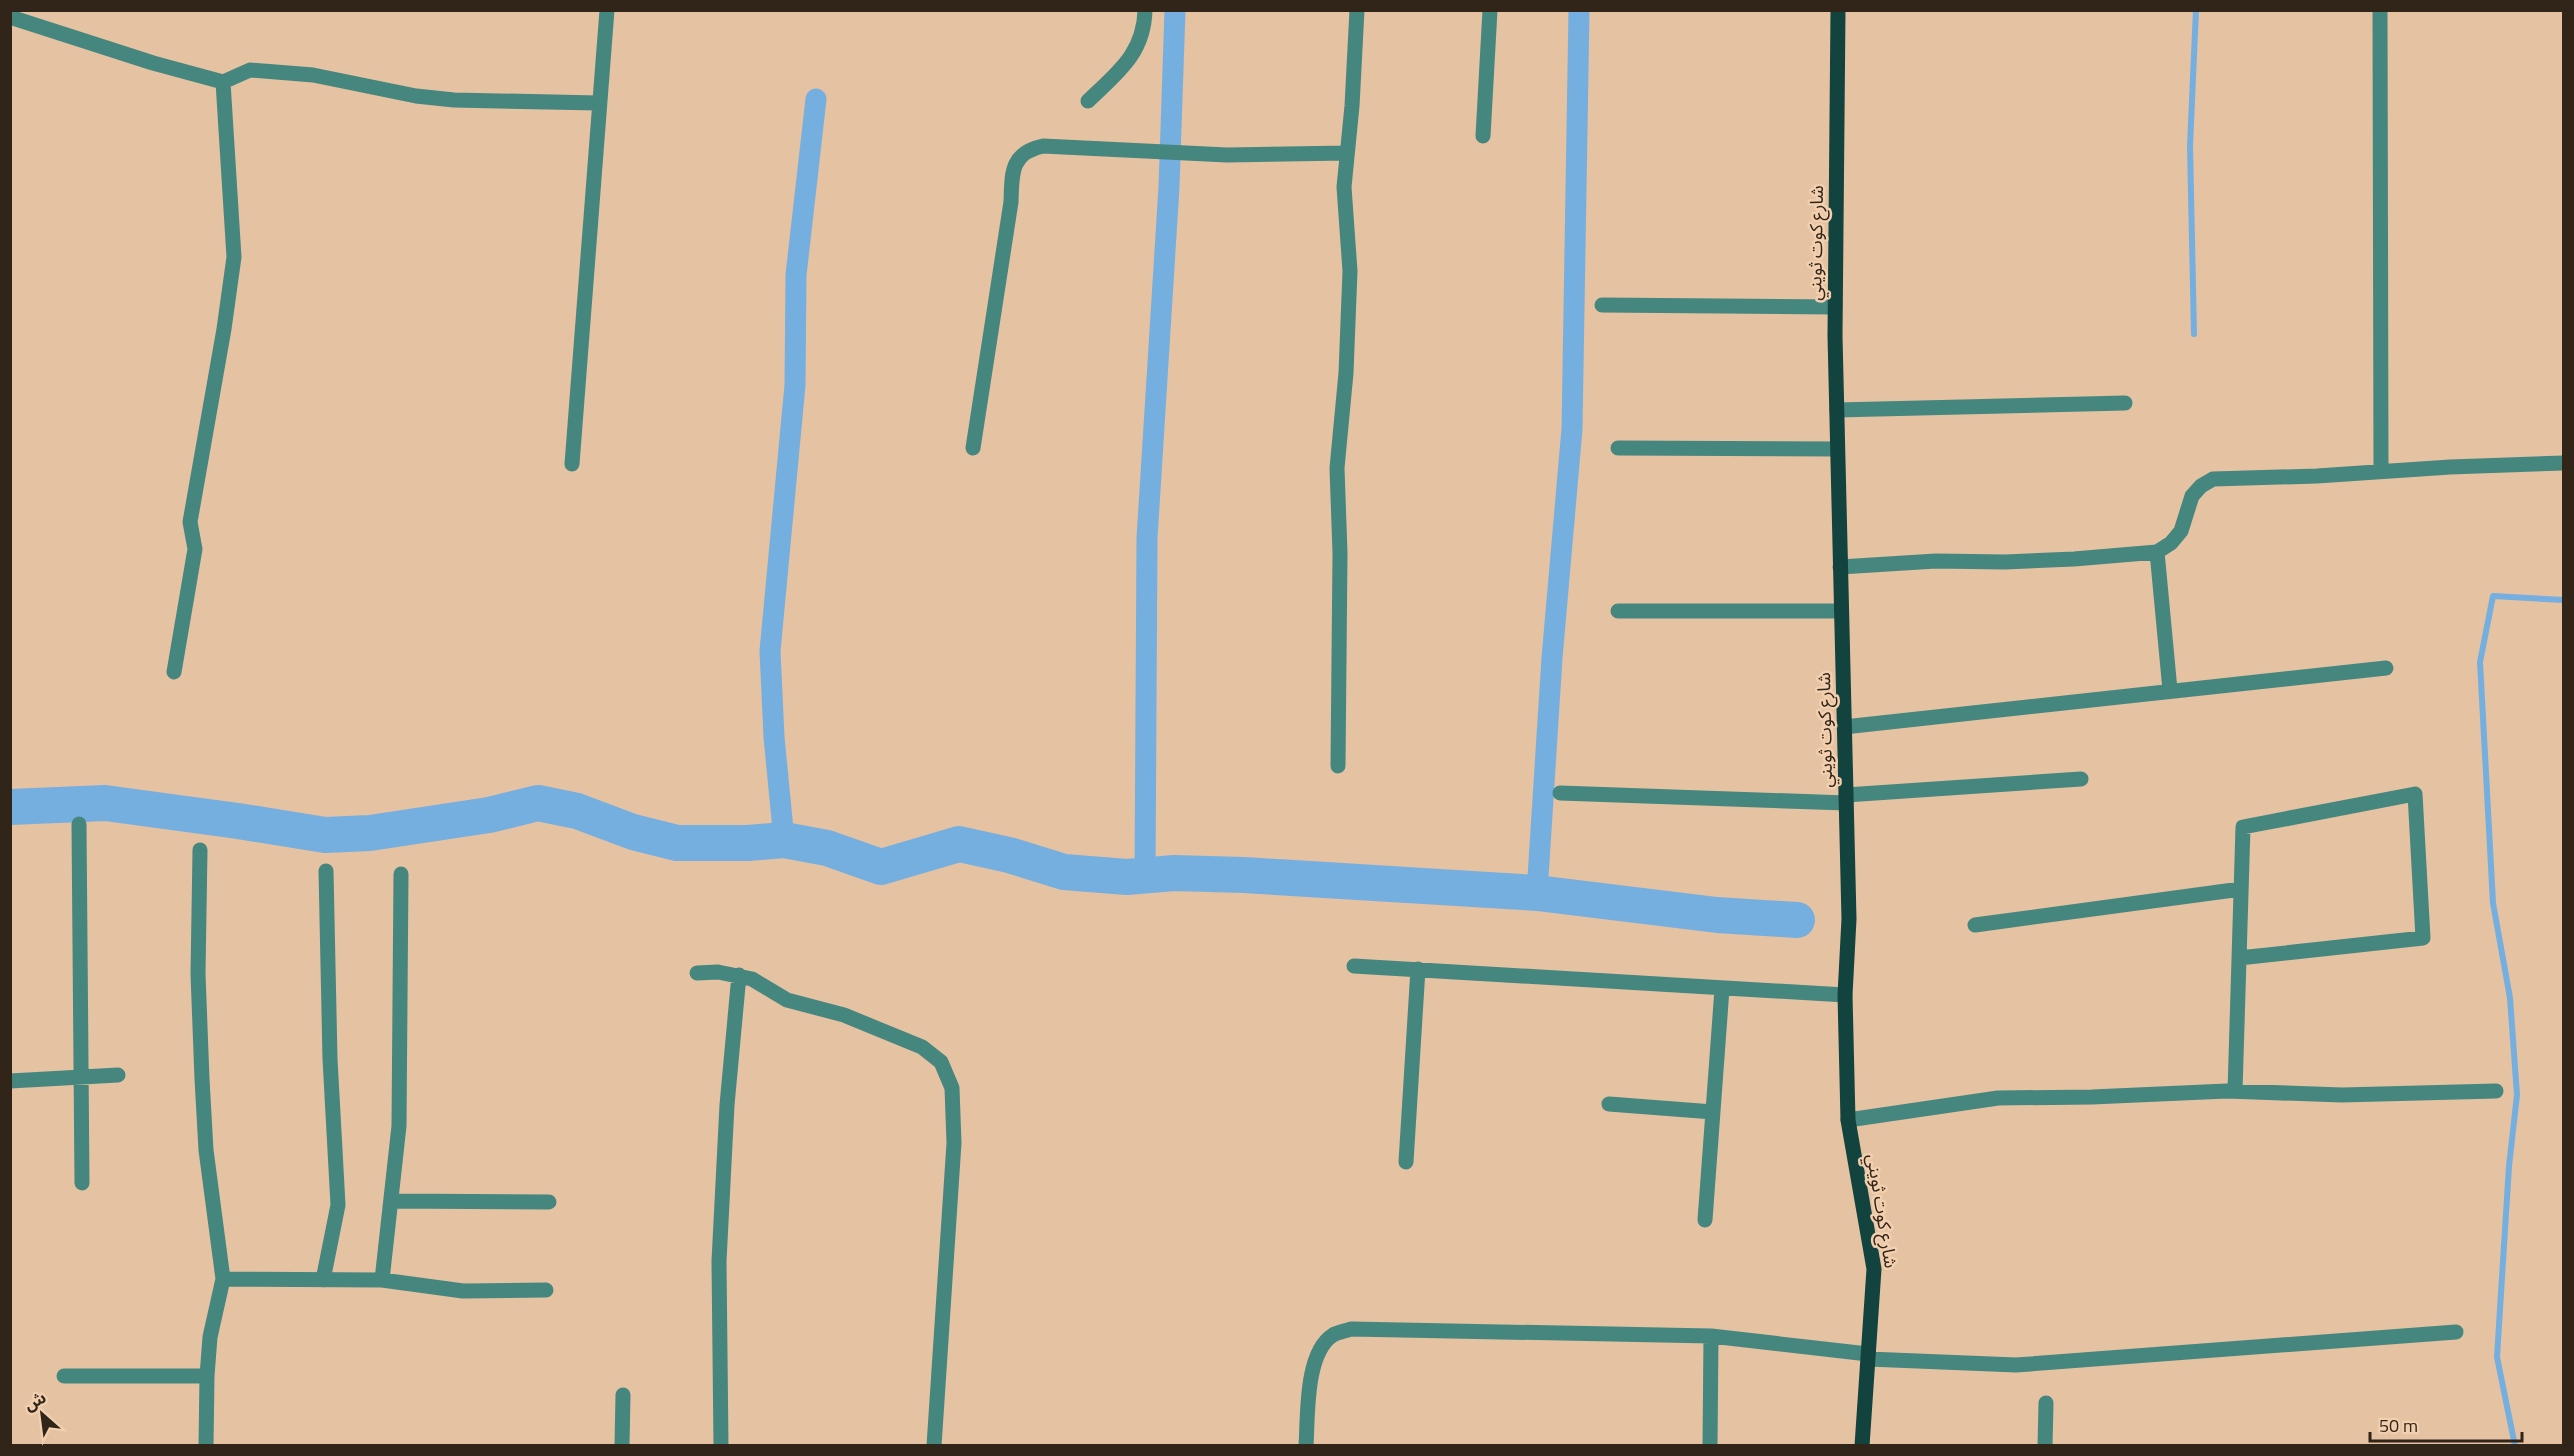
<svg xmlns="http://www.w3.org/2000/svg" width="2574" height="1456" font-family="'Titillium Web','Noto Sans Arabic',sans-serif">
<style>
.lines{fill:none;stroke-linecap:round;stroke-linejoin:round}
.stream{stroke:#75afe0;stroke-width:6}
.canal{stroke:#75afe0;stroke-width:21}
.river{stroke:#75afe0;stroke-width:36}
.minor{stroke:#45877f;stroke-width:15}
.major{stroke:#12433e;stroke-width:15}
.labels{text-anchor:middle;stroke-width:5;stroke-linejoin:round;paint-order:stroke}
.street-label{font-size:18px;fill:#312418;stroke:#f2cfae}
</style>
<rect width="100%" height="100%" fill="#e5c2a2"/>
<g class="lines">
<!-- stream -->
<path class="stream" d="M2194,334L2190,146L2196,10
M2515,1446L2497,1357L2509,1166L2517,1095L2510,998L2493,903L2480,662L2493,596L2564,600"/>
<!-- canal -->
<path class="canal" d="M784,840L774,737L770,651L795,385L796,275L816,99
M1145,876L1147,538L1169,187L1175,10
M1537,893L1552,658L1572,429L1579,10"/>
<!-- river -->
<path class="river" d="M10,807L105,803L238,821L325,835L370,833L489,815L538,803L577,811L633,832L677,843H748L784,840L827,848L881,867L959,844L1009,855L1064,872L1127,877L1174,873L1244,875L1537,893L1717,915L1797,920"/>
<!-- minor -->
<path class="minor" d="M2380,10L2381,471
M10,17L153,63L223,82L250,70L313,75L416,96L454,100L598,103
M1088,101C1117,73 1144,54 1145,10
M1483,136L1490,10
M1602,305L1835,307
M1837,410L2125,403
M973,448L1011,202C1012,174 1010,153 1043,146L1227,155L1347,153
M1618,448L1837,449
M572,464L607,10
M2157,552L2170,690
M1840,567L1936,561L2005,562L2074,559L2157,552L2171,543L2181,531L2192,496L2201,486L2213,479L2317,476L2450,467L2564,463
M1618,611H1841
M174,672L195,549L190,522L224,329L234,257L223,82
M1844,727L2386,668
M1338,766L1340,553L1337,468L1346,373L1350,271L1344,187L1352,106L1357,10
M1560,793L1846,803
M1846,795L2081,779
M79,824L82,1183
M200,850L198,974L202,1079L206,1150L223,1279L210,1337L207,1376L206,1446
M1975,925L2241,889
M1354,966L1845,995
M697,973L718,972L752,979L787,1000L844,1015L922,1047L941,1062L952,1088L954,1143L934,1446
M10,1081L118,1075
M2235,1091C2238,1003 2240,915 2243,827L2415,794L2423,938L2239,958
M1609,1104L1713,1112
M1848,1120L1998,1098L2092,1097L2227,1091L2342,1095L2496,1091
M1406,1162L1418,969
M391,1201L549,1202
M1705,1220L1722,989
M223,1279L382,1280L463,1291L546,1290
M323,1280L338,1205L330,1059L326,871
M382,1280L399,1126L401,874
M1868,1359L2016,1365L2456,1332
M64,1376H207
M622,1446L623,1395
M721,1446L719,1261L727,1105L739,975
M1306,1446C1308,1415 1305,1353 1333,1335C1338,1332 1346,1331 1351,1329L1711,1336L1868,1354
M1710,1446L1711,1336
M2045,1446L2046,1403"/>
<!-- major -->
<path class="major" d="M1838,10L1835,336L1849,919L1845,995L1848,1120L1874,1269L1862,1446"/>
</g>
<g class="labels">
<!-- street labels -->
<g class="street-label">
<text transform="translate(1816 243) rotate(-89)" y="6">شارع كوت ثويني</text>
<text transform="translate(1825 730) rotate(-91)" y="6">شارع كوت ثويني</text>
<text transform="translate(1882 1211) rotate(81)" y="6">شارع كوت ثويني</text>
</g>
</g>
<!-- border -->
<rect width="2574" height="1456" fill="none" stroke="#312418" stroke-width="24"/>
<!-- north arrow -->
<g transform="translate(42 1414) rotate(332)" stroke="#f2cfae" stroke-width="4.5" paint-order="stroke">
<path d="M0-4.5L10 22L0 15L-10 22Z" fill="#312418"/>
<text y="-9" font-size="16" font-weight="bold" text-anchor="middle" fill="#312418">ش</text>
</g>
<!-- scale -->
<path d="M2370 1432v9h152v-9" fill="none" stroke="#312418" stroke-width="3"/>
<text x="2379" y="1432" font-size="18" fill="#312418" stroke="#f2cfae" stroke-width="4.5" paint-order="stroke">50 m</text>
</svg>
